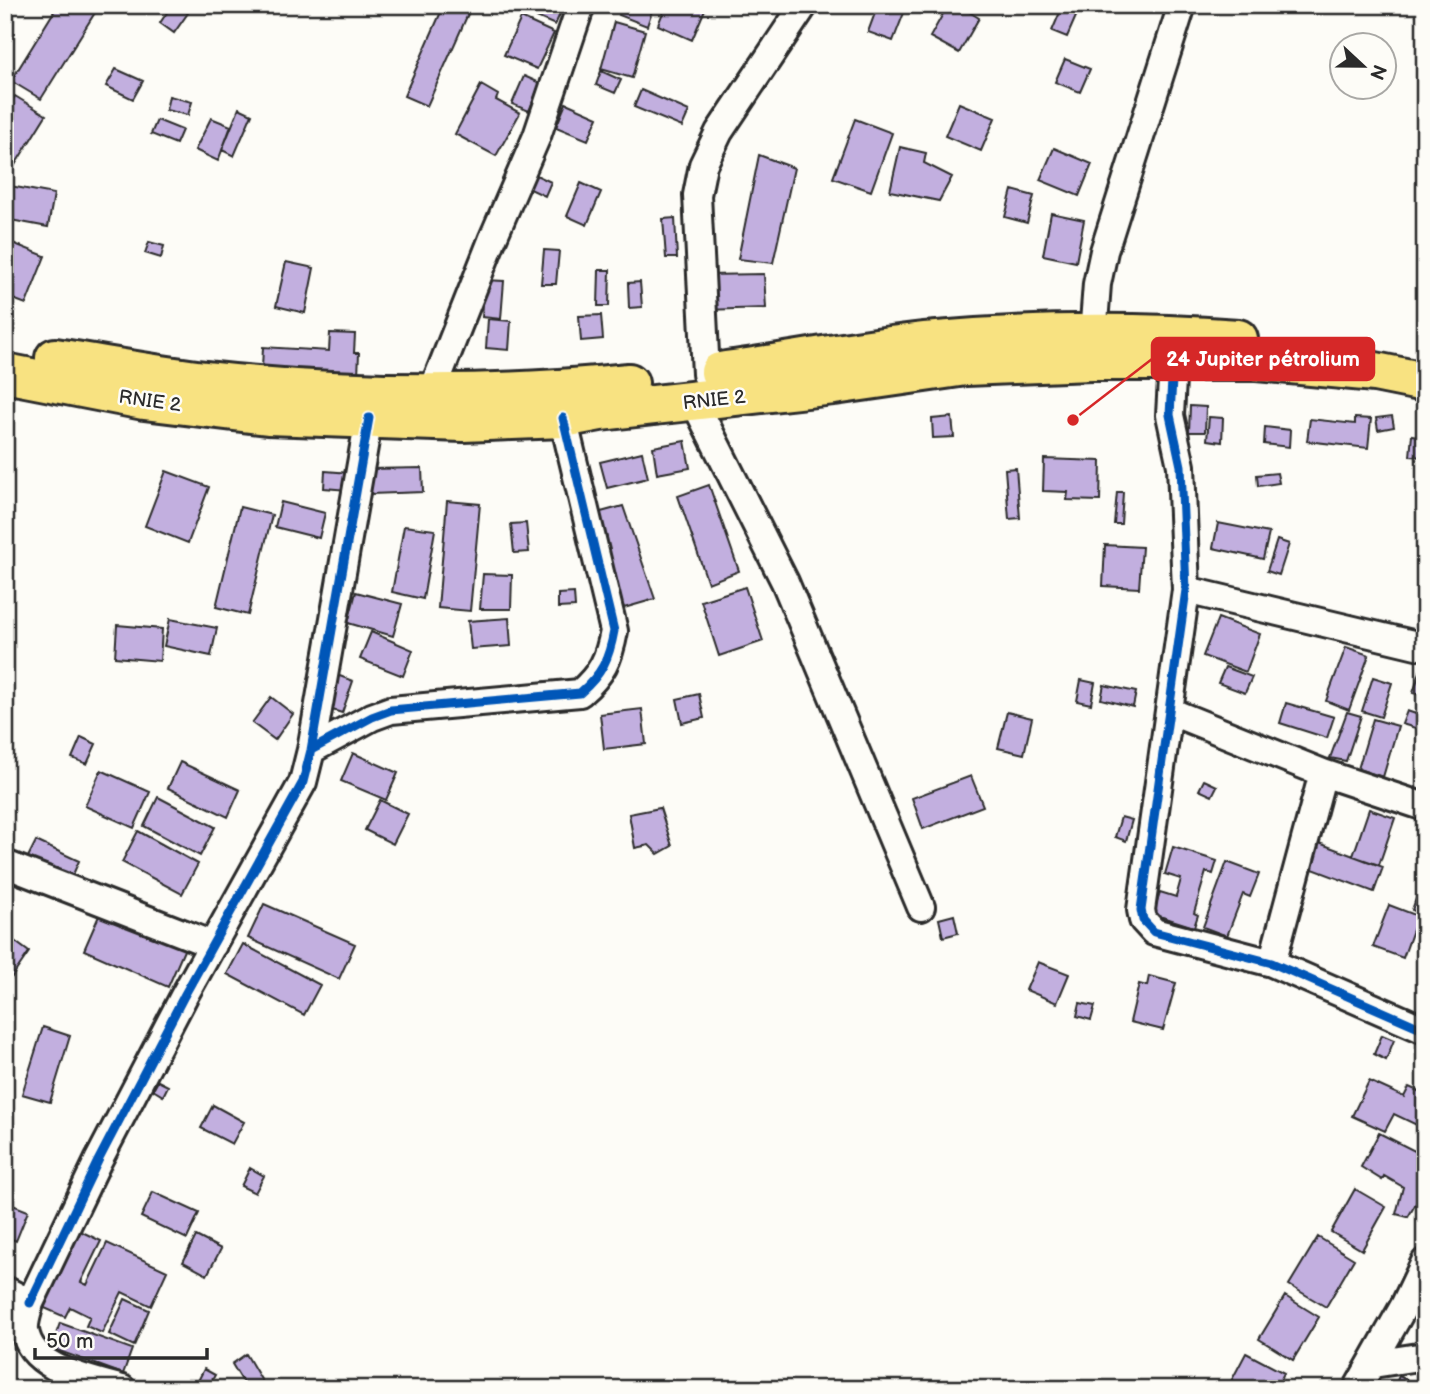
<svg xmlns="http://www.w3.org/2000/svg" width="1430" height="1394" font-family="'Balsamiq Sans',sans-serif">
<style>
.building{fill:#c2afdf;stroke:#2b2b2b;stroke-width:2}
.lines{fill:none;stroke-linecap:round;stroke-linejoin:round}
.minor-casing{stroke:#2b2b2b;stroke-width:32}
.highway-casing{stroke:#2b2b2b;stroke-width:44}
.minor{stroke:#fdfcf7;stroke-width:26}
.highway{stroke:#f8e281;stroke-width:38}
.cycleway-casing{stroke:#fdfcf7;stroke-width:13}
.cycleway{stroke:#0057b8;stroke-width:9}
.labels{text-anchor:middle;stroke-width:5;stroke-linejoin:round;paint-order:stroke}
.street-label{font-size:19px;fill:#2b2b2b;stroke:#fdfcf7}
.leader{fill:none;stroke:#d62828;stroke-width:2.5}
.callout-dot{fill:#d62828;stroke:#fdfcf7;stroke-width:2.5}
.callout{fill:#d62828;stroke:#d62828;stroke-width:2.5}
.callout-label{font-size:21px;text-anchor:middle;font-weight:bold;fill:#fff}
</style>
<rect width="100%" height="100%" fill="#fdfcf7"/>
<filter id="ink" filterUnits="userSpaceOnUse"><feTurbulence type="fractalNoise" baseFrequency=".0143" numOctaves="2"/><feDisplacementMap in="SourceGraphic" scale="14" xChannelSelector="R" yChannelSelector="G"/><feConvolveMatrix kernelMatrix="1 2 1 2 8 2 1 2 1" color-interpolation-filters="sRGB"/></filter>
<g filter="url(#ink)">
<!-- building -->
<path class="building" d="M58,5H87L96,11L41,99L11,81Z
M172,5H177L188,13L174,33L160,23Z
M444,5H472L427,106L404,96Z
M509,5H564L555,25Z
M622,5H654L647,26L619,15Z
M666,5H701L706,7L692,40L658,25Z
M878,5H907L893,41L868,32Z
M948,5H958L979,18L959,53L930,37Z
M1063,5H1081L1067,37L1052,31Z
M521,18L554,33L537,69L504,55Z
M614,22L645,31L632,78L601,69Z
M1065,59L1090,69L1080,92L1055,82Z
M116,69L143,81L133,99L106,86Z
M601,71L621,80L615,93L596,85Z
M524,76L540,83L529,111L512,104Z
M481,85L498,95L496,100L520,113L496,156L455,134Z
M641,90L689,111L682,127L634,107Z
M15,96L46,115L5,181V111Z
M169,96L192,102L188,115L166,110Z
M566,103L598,117L588,140L556,127Z
M959,103L995,118L981,151L945,136Z
M239,108L252,114L234,156L222,150Z
M211,118L231,126L218,161L195,150Z
M855,119L892,133L871,191L833,178Z
M157,120L182,130L176,144L151,134Z
M900,147L926,153L924,163L952,177L939,201L890,191Z
M1054,148L1092,164L1079,196L1040,180Z
M759,155L794,168L773,263L738,259Z
M534,174L551,182L545,196L528,188Z
M581,183L601,192L587,225L567,216Z
M10,186L54,194L48,227L5,219V194Z
M1012,190L1034,196L1027,223L1005,217Z
M1051,213L1084,220L1076,262L1043,255Z
M675,218L677,258H666L663,219Z
M5,240L45,256L26,304L5,296Z
M149,242L164,246L161,258L145,253Z
M544,250L559,251L556,284H541Z
M286,262L314,268L305,313L276,306Z
M599,270H610L609,306H598Z
M764,274L766,308L705,310V275Z
M485,280L504,281L501,319L482,317Z
M640,282L642,307L629,308L628,283Z
M601,315L603,339L581,341L579,316Z
M488,319L511,321L509,350L486,348Z
M330,333L355,334L354,353H359L358,375L262,369L263,347L329,351Z
M1190,406L1206,407L1205,432H1189Z
M1392,416L1394,427L1378,430L1376,418Z
M952,417L954,437L933,438L932,419Z
M1209,417L1223,418L1222,442L1207,440Z
M1355,418L1371,419L1368,448L1307,441L1310,419L1355,424Z
M1265,427L1290,430L1289,447L1264,444Z
M1412,435L1425,437V457L1410,456Z
M685,441L690,468L657,474L653,447Z
M642,452L648,478L607,488L600,462Z
M1044,459L1101,461L1100,501L1067,500L1068,492L1043,491Z
M422,468L423,492L371,494L370,469Z
M1016,468L1020,518L1009,519L1005,469Z
M166,471L209,487L188,543L145,526Z
M325,471L350,473L348,490L324,488Z
M1277,473L1279,483L1258,486L1257,475Z
M709,485L739,571L708,583L678,496Z
M1117,492H1123L1121,524H1114Z
M447,501L480,504L470,611L438,608Z
M281,502L325,513L319,538L275,527Z
M623,506L655,599L624,608L590,515Z
M240,507L272,515L248,615L216,607Z
M526,523L529,552L514,553L511,524Z
M1218,523L1269,533L1263,559L1213,548Z
M404,526L435,530L423,599L392,592Z
M1277,540L1289,544L1279,575L1267,571Z
M1105,545L1142,547L1139,588L1103,586Z
M483,574L512,575L511,609H480Z
M745,587L763,641L719,656L701,601Z
M356,592L402,604L393,636L348,623Z
M574,593L575,607L558,608V594Z
M509,618L511,646L471,649L468,621Z
M1218,618L1260,634L1246,672L1203,656Z
M170,619L217,628L211,656L164,646Z
M117,625L162,629L160,661L115,657Z
M371,632L413,650L403,676L360,659Z
M1346,647L1369,655L1349,710L1326,701Z
M1425,657V696L1413,693Z
M1225,667L1252,677L1245,693L1218,683Z
M337,675L353,681L342,713L326,708Z
M1373,677L1392,683L1381,717L1362,711Z
M1081,680L1095,683L1091,704L1077,701Z
M1104,685L1136,692L1133,707L1101,699Z
M699,694L704,718L682,723L677,699Z
M271,697L293,714L275,740L252,723Z
M1286,703L1334,717L1327,738L1280,723Z
M642,709L646,744L604,749L600,714Z
M1407,711L1425,717V731L1402,724Z
M1007,712L1032,718L1024,754L998,748Z
M1347,712L1361,716L1346,761L1330,758Z
M1373,719L1398,726L1383,777L1358,769Z
M81,737L96,744L87,764L72,758Z
M353,753L398,773L386,800L341,781Z
M180,762L240,790L228,817L168,788Z
M101,770L150,792L134,828L85,806Z
M971,776L983,806L923,829L912,798Z
M1204,780L1217,786L1212,796L1199,790Z
M158,797L215,827L200,856L144,826Z
M380,800L408,814L393,844L365,830Z
M660,808L672,846L658,854L649,845L635,848L629,814Z
M1369,809L1395,818L1379,865L1353,856Z
M1121,817L1132,820L1126,841L1115,837Z
M138,831L198,864L182,894L122,862Z
M36,841L79,861L71,879L27,859Z
M1319,843L1383,867L1374,892L1310,868Z
M1173,847L1217,861L1213,874L1206,872L1194,913L1198,915L1194,927L1153,914L1160,892L1176,897L1181,879L1165,874Z
M1227,862L1259,874L1250,897L1243,894L1227,936L1203,927Z
M1418,893L1425,896V915L1412,910Z
M264,904L355,944L339,979L248,938Z
M1389,905L1418,916L1403,958L1373,947Z
M101,911L185,948L168,987L84,950Z
M954,915L958,933L943,937L939,919Z
M5,934L29,952L5,987Z
M243,944L320,985L304,1015L227,974Z
M1038,962L1069,974L1057,1003L1026,990Z
M1149,976L1176,983L1163,1030L1130,1022L1139,984L1147,986Z
M1080,1003L1095,1006L1091,1020L1077,1016Z
M43,1027L70,1036L50,1102L22,1094Z
M1382,1035L1394,1040L1386,1060L1374,1054Z
M158,1081L168,1086L163,1096L153,1090Z
M1369,1081L1404,1097L1409,1087L1425,1094V1129L1394,1114L1385,1131L1352,1116Z
M213,1105L244,1122L232,1144L201,1128Z
M1379,1133L1425,1156V1188L1408,1217L1396,1214L1403,1187L1384,1176L1382,1180L1361,1167Z
M250,1168L264,1176L255,1193L241,1186Z
M1355,1189L1386,1207L1362,1250L1331,1232Z
M153,1192L199,1213L187,1239L141,1217Z
M5,1202L28,1211L16,1241L5,1236Z
M76,1229L101,1241L81,1282L87,1285L107,1243L167,1271L151,1306L122,1292L102,1333L86,1326L90,1317L70,1307L65,1317L40,1306Z
M196,1236L221,1249L207,1275L183,1262Z
M1318,1237L1354,1259L1326,1307L1289,1285Z
M1285,1296L1319,1317L1293,1360L1259,1339Z
M125,1299L149,1310L134,1346L109,1334Z
M60,1323L132,1349L123,1374L51,1348Z
M1246,1353L1284,1373L1276,1389H1227Z
M246,1354L266,1388L265,1389H247L232,1364Z
M204,1369L215,1375L209,1386L198,1381Z
M1399,1376L1424,1389H1393Z"/>
<g class="lines">
<!-- minor casing -->
<g class="minor-casing">
<path id="minor" d="M1092,349L1097,284L1104,251L1182,5
M1173,362L1170,415L1181,466L1186,590L1141,910L1143,920L1154,932L1272,963L1425,1030
M706,374L697,195L703,165L719,132L804,5
M432,392L493,238L537,136L581,5
M694,401L785,582L921,907
M1186,590L1425,647
M1169,711L1323,773L1425,807
M311,750L372,717L391,710L580,693C602,674 609,659 614,631L563,418
M5,864L213,945
M1272,963L1323,773
M5,1290L30,1303C28,1312 24,1322 25,1330C30,1370 90,1379 122,1389
M30,1303L98,1161L184,996L303,782L311,750L369,418
M1373,1364L1425,1356
M1357,1389L1404,1306L1425,1262"/>
</g>
<!-- highway casing -->
<g class="highway-casing">
<path id="highway" d="M55,358C102,365 150,374 197,380C339,396 487,398 629,383
M720,372C788,363 857,349 925,342C1030,332 1133,331 1238,339
M5,373L144,400L268,415L463,422L563,418L600,411L834,385L966,366L1091,361H1257L1375,372L1425,382"/>
</g>
<!-- minor -->
<use href="#minor" class="minor"/>
<!-- highway -->
<use href="#highway" class="highway"/>
<!-- cycleway casing -->
<g class="cycleway-casing">
<path id="cycleway" d="M1173,362L1170,415L1181,466L1186,590L1141,910L1143,920L1154,932L1272,963L1425,1030
M311,750L372,717L391,710L580,693C602,674 609,659 614,631L563,418
M30,1303L98,1161L184,996L303,782L311,750L369,418"/>
</g>
<!-- cycleway -->
<use href="#cycleway" class="cycleway"/>
</g>
</g>
<g class="labels">
<!-- street labels -->
<g class="street-label">
<text transform="translate(714 399) rotate(-6)" y="7">RNIE 2</text>
<text transform="translate(150 400) rotate(8)" y="7">RNIE 2</text>
</g>
</g>
<!-- callouts -->
<path class="leader" d="M1073 420L1152 359"/>
<circle class="callout-dot" cx="1073" cy="420" r="7"/>
<rect class="callout" x="1152" y="338" width="222" height="42" rx="7"/>
<g class="callout-label">
<text x="1263" y="366">24 Jupiter pétrolium</text>
</g>
<!-- margin -->
<rect width="1430" height="1394" fill="none" stroke="#fdfcf7" stroke-width="28"/>
<rect x="14" y="14" width="1402" height="1366" fill="none" stroke="#2b2b2b" stroke-width="2.5" filter="url(#ink)"/>
<!-- north arrow -->
<g transform="translate(1363 66) rotate(112)"><circle r="33" fill="#fdfcf7" stroke="#a9a8a5" stroke-width="2"/>
<path d="M0-5L12 26L0 18L-12 26Z" fill="#2b2b2b"/>
<text y="-10" font-size="19" font-weight="bold" text-anchor="middle" fill="#2b2b2b">N</text>
</g>
<!-- scale -->
<path d="M35 1348v10h172v-10" fill="none" stroke="#2b2b2b" stroke-width="3.5"/>
<text x="46" y="1348" font-size="21" fill="#2b2b2b" stroke="#fdfcf7" stroke-width="5" paint-order="stroke">50 m</text>
</svg>
